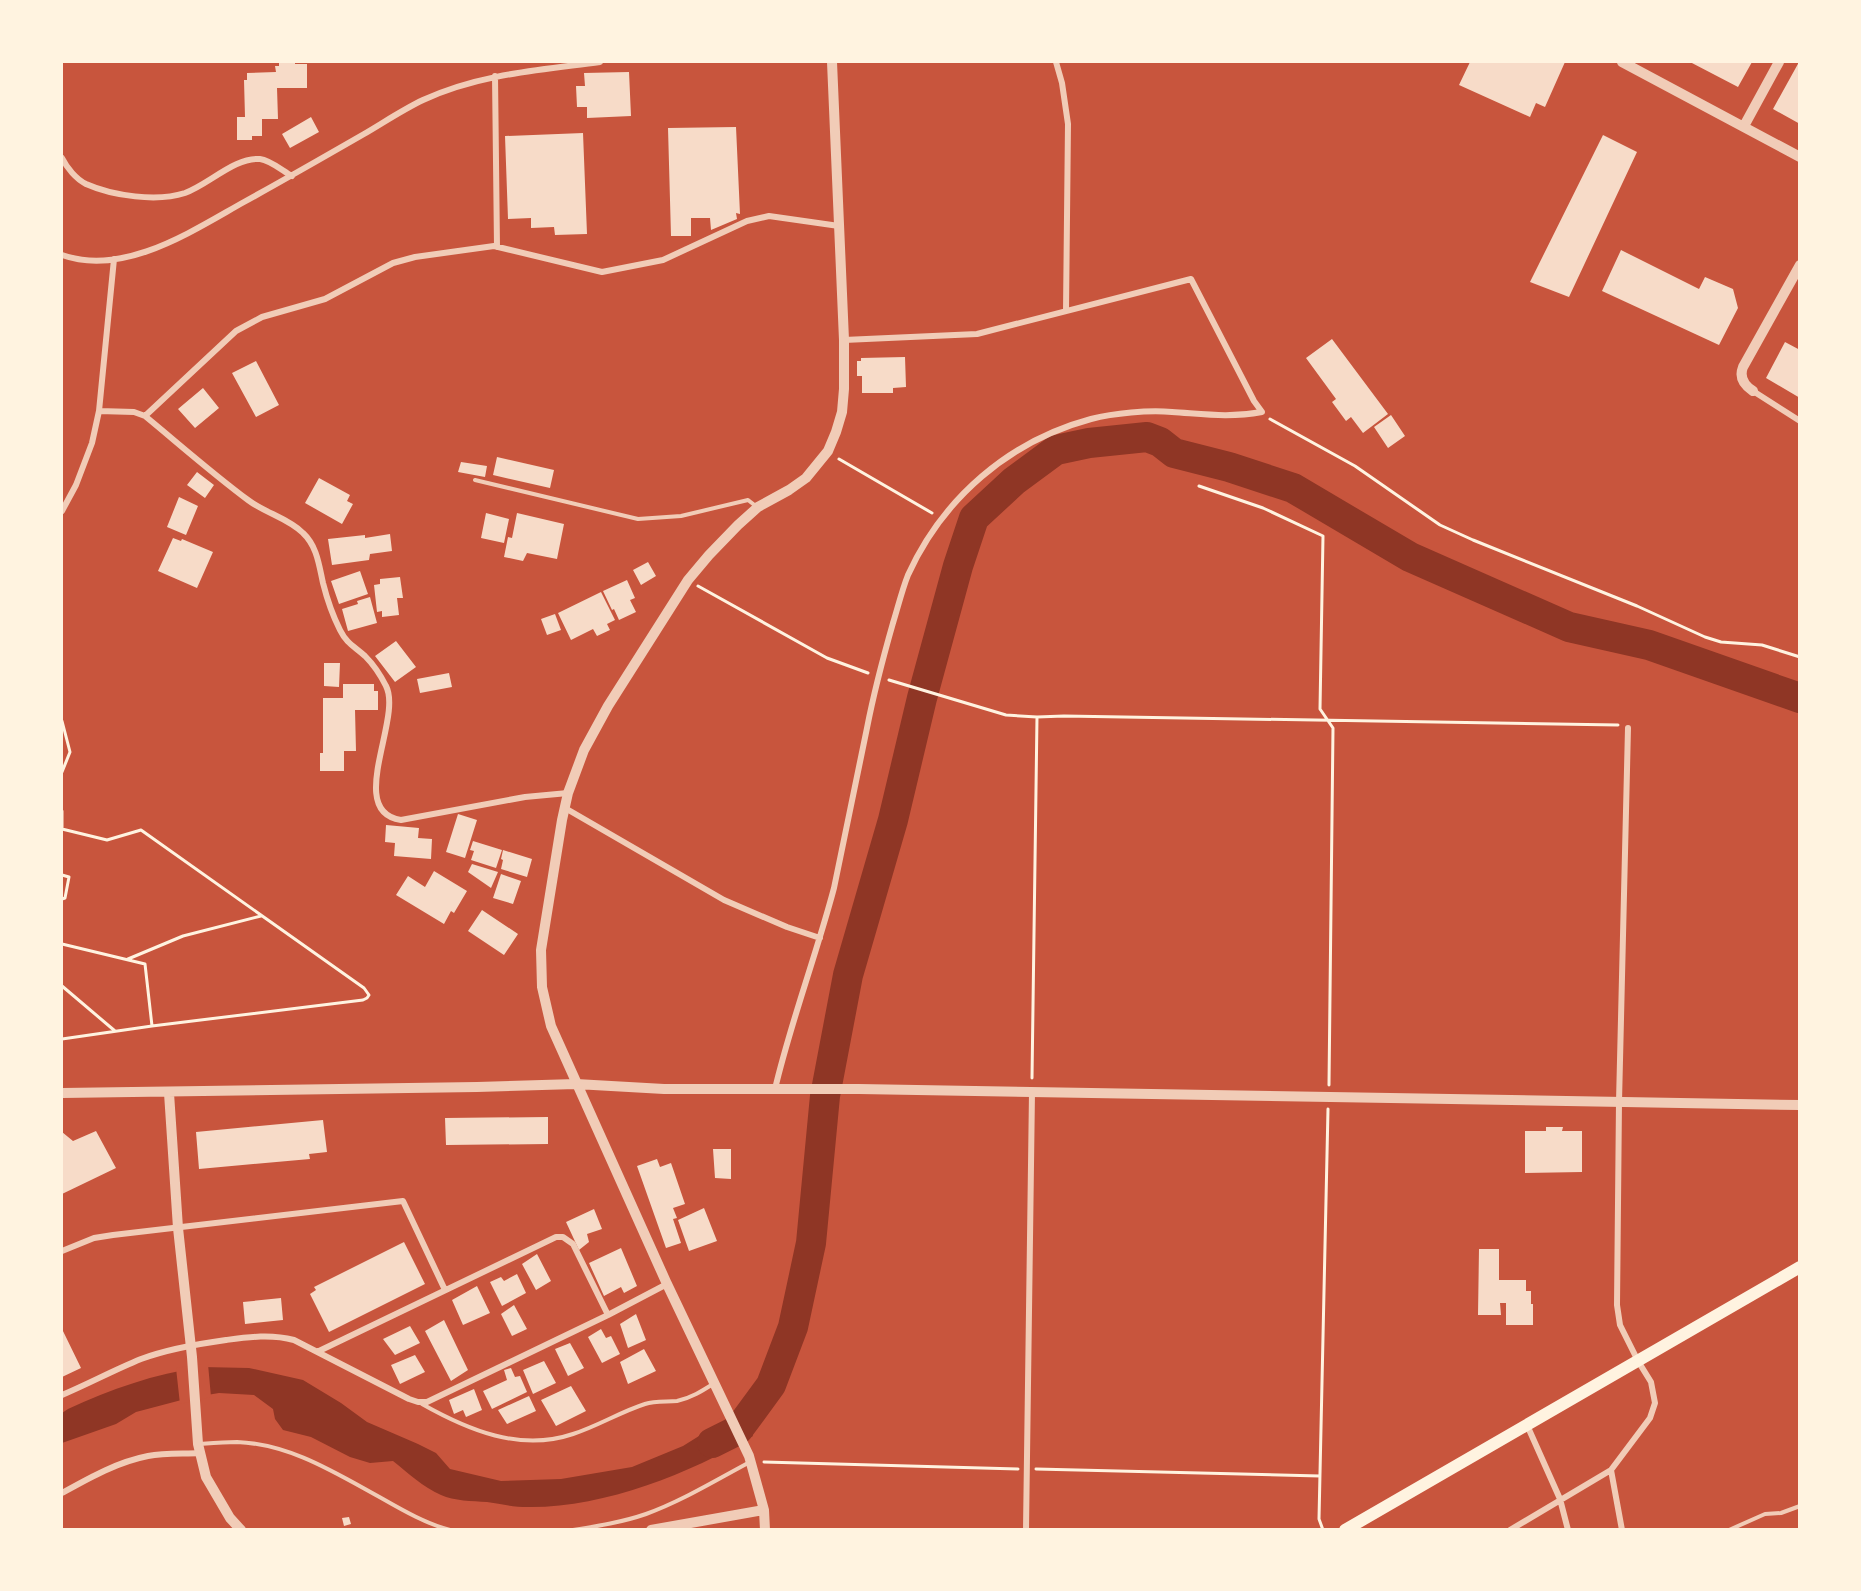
<svg xmlns="http://www.w3.org/2000/svg" width="1861" height="1591" font-family="Signika,sans-serif">
<style>
.water{fill:#8f3625}
.pier{fill:#c8553d}
.lines{fill:none;stroke-linecap:round;stroke-linejoin:round}
.river{stroke:#8f3625;stroke-width:30}
.building{fill:#f7dbc8}
.path{stroke:#fff3e0;stroke-width:3}
.service{stroke:#f1ccb7;stroke-width:4}
.minor{stroke:#f1ccb7;stroke-width:6}
.tertiary{stroke:#f1ccb7;stroke-width:10}
.primary{stroke:#fff3e0;stroke-width:12}
</style>
<rect width="100%" height="100%" fill="#c8553d"/>
<!-- water -->
<path class="water" d="M202,1367L249,1368L303,1380L341,1403L367,1422L418,1444L436,1453L450,1469L501,1481L561,1479L632,1467L683,1446L715,1426L738,1407L753,1436C689,1474 603,1508 528,1507C514,1507 500,1504 487,1502C472,1501 454,1501 441,1495C423,1487 408,1473 393,1461L370,1463L350,1457L311,1437L283,1430L275,1419L273,1409L254,1395L219,1393L189,1398L136,1412L116,1424L62,1443V1413L68,1409C111,1389 154,1374 202,1367Z"/>
<!-- pier -->
<path class="pier" d="M201,1364H208L211,1397L180,1404L176,1368Z
M734,1406L751,1440L729,1453L714,1423Z"/>
<g class="lines">
<!-- river -->
<path class="river" d="M712,1443L738,1430L771,1385L793,1327L811,1243L825,1096L848,975L893,820L922,698L958,566L974,518L1014,481L1056,450L1089,443L1147,437L1160,442L1174,453L1229,467L1293,488L1410,557L1569,627L1649,645L1800,698"/>
</g>
<!-- building -->
<path class="building" d="M279,62H295V64H307V88H277L278,119H262V136H252V140H237V117H245L244,80H247V73L276,72L275,66H279Z
M1470,62H1565L1545,107L1536,103L1530,117L1459,85Z
M1690,62H1752L1738,87Z
M1799,62H1800V124L1773,109Z
M629,72L631,116L587,118V107H577L576,86H585L584,73Z
M311,117L319,132L290,148L282,134Z
M736,127L740,214L736,213L737,219L711,230L710,218H691V236H671L668,128Z
M583,133L587,234L555,235L554,227L531,228V218L508,219L505,136Z
M1603,135L1637,152L1569,297L1530,282Z
M1621,250L1699,289L1705,277L1733,289L1738,308L1719,345L1602,291Z
M1332,339L1388,414L1363,433L1351,417L1346,421L1332,402L1336,399L1306,358Z
M1785,342L1800,350V398L1766,378Z
M905,357L906,387L893,388V393H862V376H857V361H861V358Z
M256,361L279,405L256,417L232,373Z
M203,388L219,408L195,428L178,409Z
M1391,415L1405,436L1388,448L1374,427Z
M497,457L554,470L550,488L493,475Z
M461,462L487,466L485,477L458,472Z
M197,472L214,485L205,498L187,485Z
M319,478L350,495L347,501L353,504L342,524L305,503Z
M179,497L198,506L186,535L167,527Z
M486,513L509,519L504,543L481,538Z
M517,513L564,524L557,559L527,553L523,561L504,557L508,537L512,538Z
M390,534L392,551L370,554L369,560L332,565L328,539L365,535V538Z
M173,538L181,541L182,539L213,552L197,588L158,571Z
M648,562L656,576L641,585L633,570Z
M360,571L368,594L339,604L331,581Z
M400,577L403,598H397L399,615L382,617V611L377,612L374,585L380,584V579Z
M627,580L635,598L630,600L636,612L619,620L614,609L612,610L603,591Z
M601,592L615,620L607,624L610,630L597,636L593,629L571,640L558,613Z
M370,597L377,623L348,631L342,609L358,604L357,601Z
M555,614L561,630L547,635L541,619Z
M396,641L416,667L395,682L375,656Z
M324,663H340L339,687L324,686Z
M449,673L452,687L420,693L417,679Z
M343,684H374V691H378V710H355L356,751H344V771H320V753H323V698H343Z
M458,814L477,820L465,858L446,852Z
M386,825L419,828L418,838L432,839L431,859L394,856L395,843L385,842Z
M473,841L502,850L496,868L471,860L474,851L470,850Z
M503,850L532,859L527,877L501,869L503,860L501,859Z
M472,864L498,872L491,888L468,872Z
M434,871L467,891L454,913L451,911L444,924L396,895L408,876L425,887Z
M501,874L521,881L513,904L493,898Z
M482,910L518,934L504,955L468,931Z
M548,1117V1144L446,1145L445,1118Z
M323,1120L327,1152L309,1154L310,1159L199,1169L196,1132Z
M1546,1127H1563L1562,1131H1582V1172L1525,1173V1131H1546Z
M96,1131L116,1168L62,1194V1132L73,1141Z
M713,1149H731V1179L715,1178Z
M657,1159L660,1167L671,1163L685,1204L673,1208L677,1218L673,1219L681,1243L666,1248L637,1166Z
M704,1208L717,1241L689,1251L678,1220Z
M594,1209L602,1229L587,1234L589,1242L579,1250L566,1222Z
M404,1242L425,1284L329,1332L310,1294L316,1290L314,1287Z
M621,1248L637,1286L624,1293L621,1287L604,1296L589,1263Z
M1479,1249H1499V1280H1526V1291H1531V1304H1533V1325H1506V1303H1500L1501,1315H1478Z
M537,1254L551,1281L536,1290L522,1264Z
M517,1274L526,1293L502,1306L490,1282L501,1277L504,1281Z
M477,1286L490,1313L463,1325L452,1300Z
M281,1298L283,1320L245,1324L243,1302Z
M514,1305L527,1329L512,1336L501,1314Z
M636,1314L646,1340L628,1348L620,1324Z
M444,1320L468,1370L451,1381L425,1331Z
M410,1326L420,1343L395,1355L383,1339Z
M62,1329L81,1368L62,1377Z
M601,1329L606,1338L611,1336L620,1354L602,1363L588,1337Z
M570,1343L584,1368L568,1376L555,1349Z
M644,1349L656,1371L628,1384L620,1362Z
M415,1355L425,1372L400,1384L391,1365Z
M544,1361L556,1383L533,1394L523,1370Z
M511,1368L515,1377L520,1376L527,1392L492,1409L483,1391L507,1380L504,1370Z
M571,1386L586,1411L556,1426L541,1400Z
M474,1389L482,1410L466,1417L463,1410L454,1414L449,1400Z
M529,1396L536,1411L507,1424L498,1410Z
M349,1517L351,1524L344,1526L342,1518Z"/>
<g class="lines">
<!-- path -->
<path class="path" d="M1270,419L1355,466L1440,525L1473,540L1637,606L1705,637L1721,642L1762,645L1800,657
M839,459L932,513
M1199,486L1263,508L1323,536L1320,709L1333,728L1329,1085
M698,586L827,658L868,673
M889,680L1006,715L1037,717L1064,716L1618,725
M62,721L70,752L62,772
M62,811V829
M62,829L107,840L141,830L364,988L369,995L367,998L363,1000L152,1026L62,1039
M62,875L69,877L65,898L62,899
M62,944L145,964L152,1026
M128,959L183,936L261,916
M62,986L115,1031
M1032,1078L1037,717
M764,1462L1018,1469
M1036,1469L1320,1476
M1323,1530L1319,1519L1328,1109"/>
<!-- service -->
<path class="service" d="M475,480L638,519L681,516L748,500L757,507
M422,1404C468,1430 520,1452 573,1434C598,1426 620,1412 645,1404C655,1401 666,1402 677,1401C691,1398 702,1391 713,1384
M200,1444C213,1443 225,1442 237,1442C291,1444 337,1474 383,1499C404,1511 427,1524 450,1530
M573,1530C598,1526 623,1522 646,1514C682,1501 716,1480 750,1462
M1729,1530L1765,1514L1781,1513L1800,1506"/>
<!-- minor -->
<path class="minor" d="M1056,62L1062,83L1068,124L1066,311
M495,76L497,247
M62,158C67,168 76,179 86,184C113,196 157,202 185,193C208,185 235,157 260,159C270,160 283,171 292,176
M62,255C124,277 192,231 244,202C284,180 324,157 364,134C383,123 402,110 423,100C479,74 540,70 600,62
M1753,391L1800,421
M99,411L134,412L145,416C179,444 213,474 248,500C265,513 288,518 303,533C317,546 319,565 323,583C327,599 333,616 340,630C347,644 354,646 365,656C373,664 381,676 386,686C403,718 345,812 401,820L525,797L568,793
M145,416L236,331L262,317L325,299L393,263L415,257L494,246L602,272L663,260L747,221L769,216L839,226
M62,511L76,485L92,443L99,411L114,259
M565,808L724,900L787,927L820,938
M775,1089C791,1021 816,956 834,888C845,835 856,781 867,728C874,692 883,658 893,623C898,607 902,590 908,575C943,498 1009,441 1091,419C1114,413 1148,410 1172,412C1204,414 1229,418 1262,412L1254,401L1191,279L977,334L844,340
M62,1251L94,1238L113,1235L403,1201L445,1290
M319,1351L556,1237H563L573,1244L608,1315
M62,1395C88,1384 114,1370 141,1359C168,1349 197,1344 226,1340C249,1337 271,1334 294,1340L409,1399L418,1402H427L608,1315L667,1284
M1527,1425L1560,1499L1568,1530
M1611,1470L1622,1530
M62,1493C89,1478 117,1462 148,1456C165,1453 183,1454 200,1453
M1026,1530L1032,1092
M1510,1530L1611,1470L1650,1418L1655,1403L1651,1382L1638,1361L1620,1325L1617,1305L1619,1102L1628,728"/>
<!-- tertiary -->
<path class="tertiary" d="M1622,62L1800,157
M1744,126L1779,62
M1753,391C1744,385 1739,377 1743,367L1800,265
M62,1093L477,1087L576,1084L664,1089H859L1800,1105
M169,1093L178,1228L192,1357L198,1444L206,1477L230,1518L241,1530
M651,1530L764,1510
M765,1530L764,1510L749,1456L667,1284L551,1026L542,987L541,950L562,820L568,793L584,750L608,706L688,580L709,555L738,525L758,507L789,490L806,478L828,451L836,432L842,412L844,389V340L832,62"/>
<!-- primary -->
<path class="primary" d="M1345,1530L1800,1267"/>
</g>
<!-- border -->
<rect width="1861" height="1591" fill="none" stroke="#fff3e0" stroke-width="126"/>
</svg>
